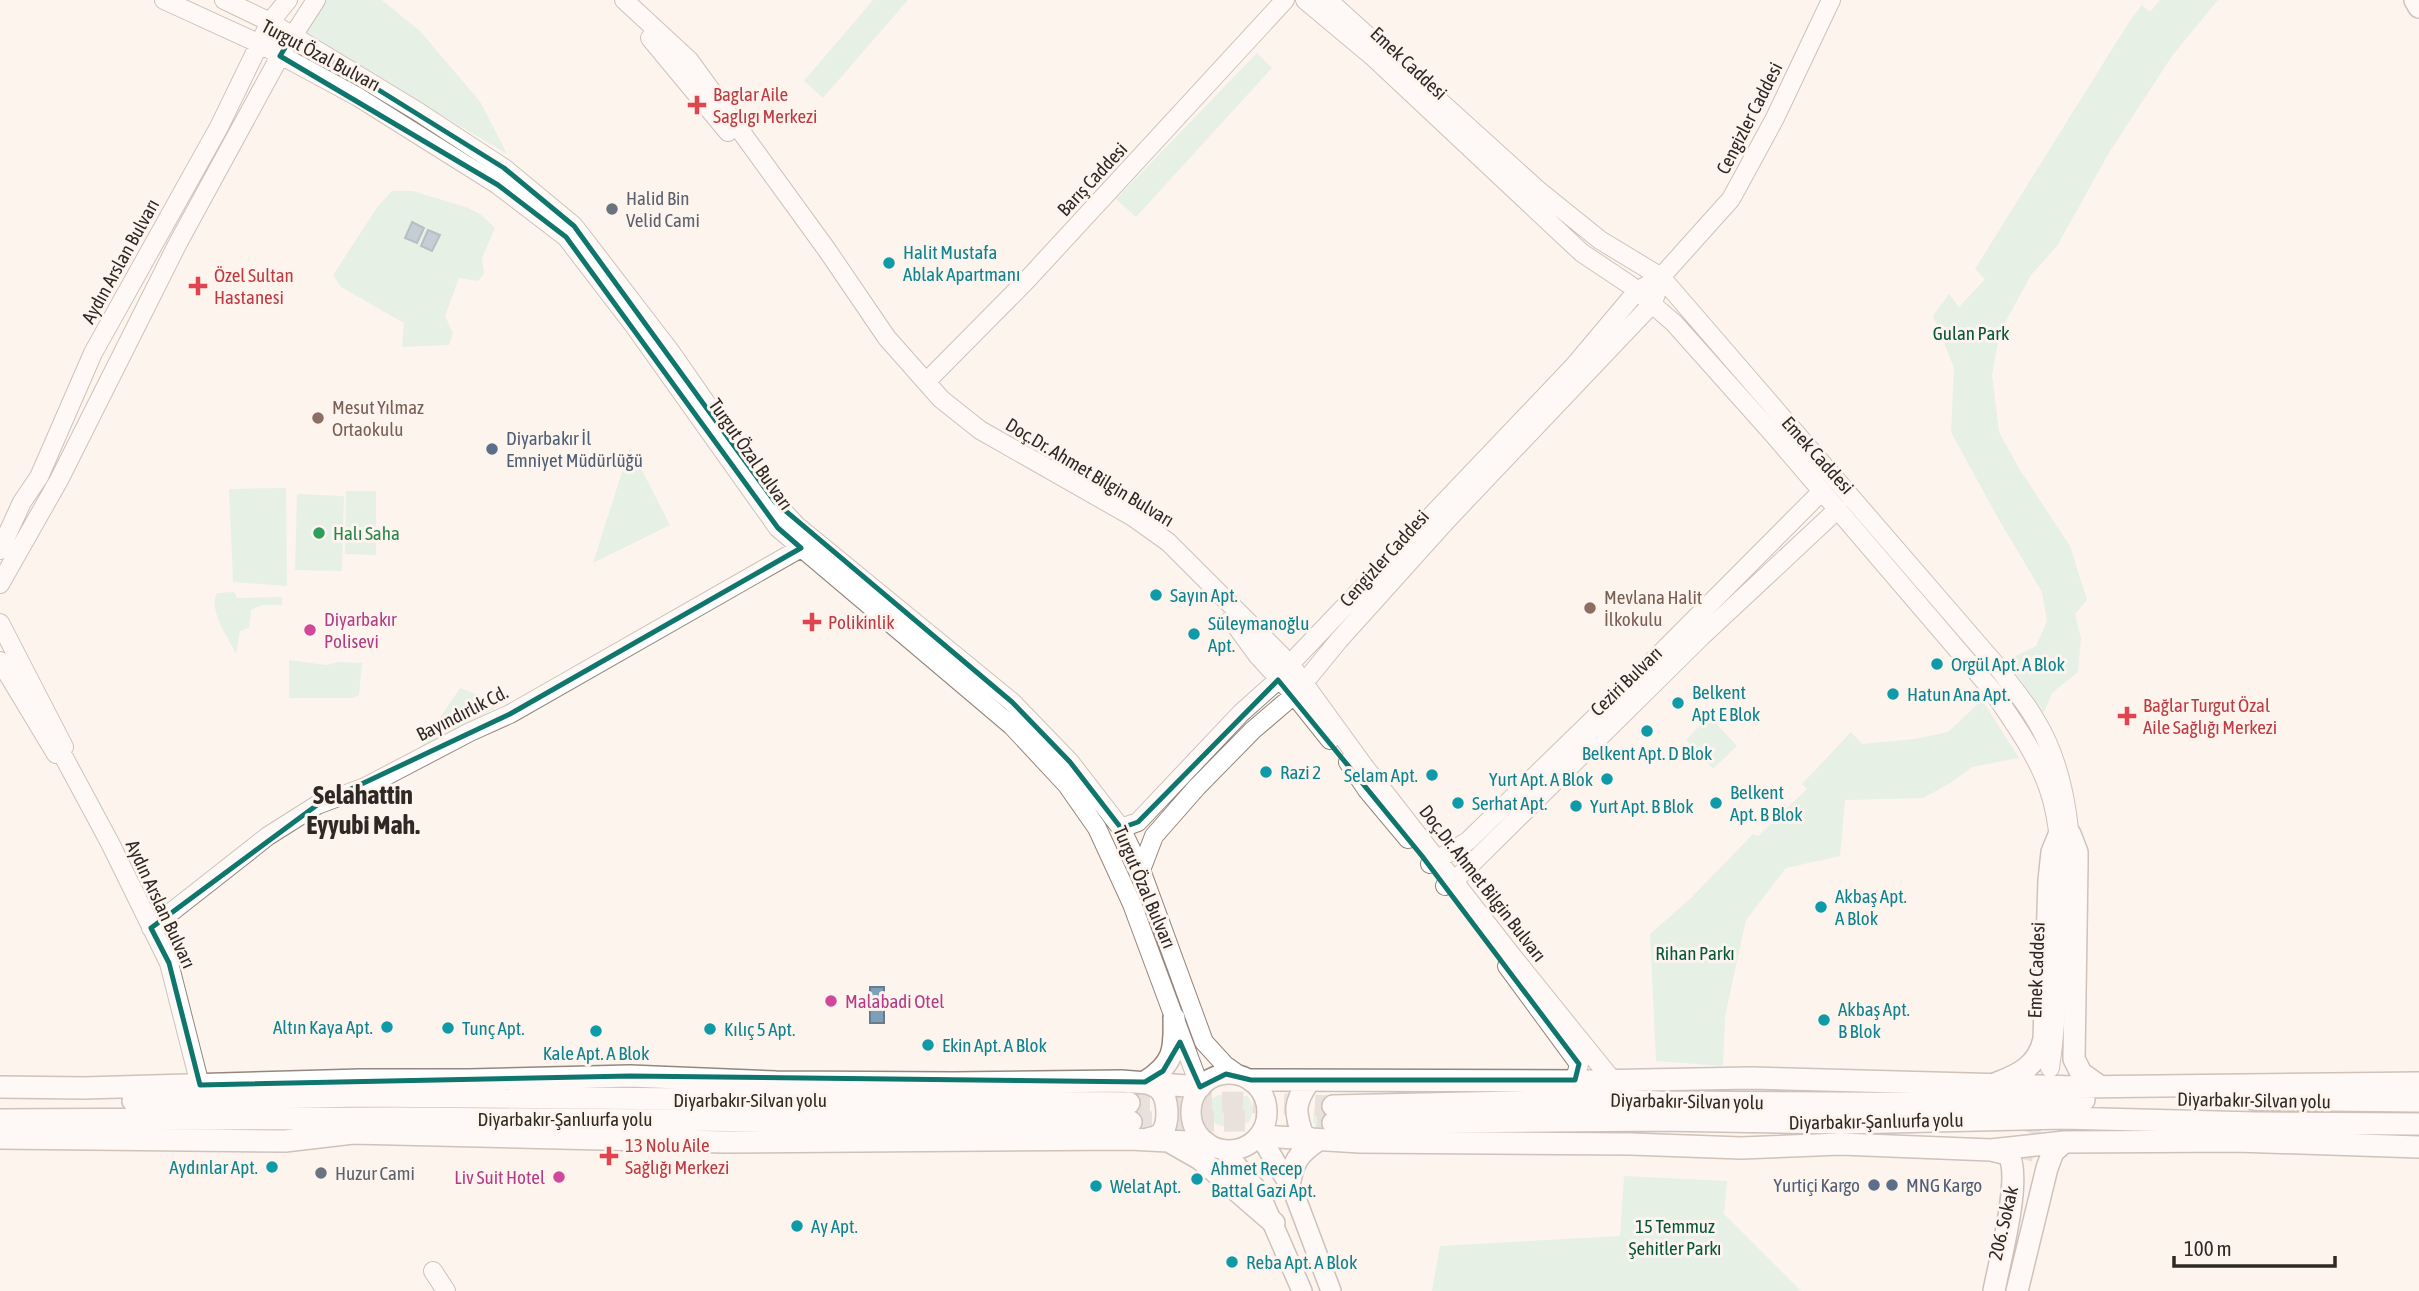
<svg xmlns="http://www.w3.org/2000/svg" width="2419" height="1291" font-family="'Asap Condensed',sans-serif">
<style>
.green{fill:#caecda}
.water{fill:#7d9fba;stroke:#657c8d;stroke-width:2}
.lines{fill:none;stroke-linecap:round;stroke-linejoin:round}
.secondary-tunnel{stroke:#d4cbc6;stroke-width:18;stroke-dasharray:18 9;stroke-linecap:butt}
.highway-tunnel{stroke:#d4cbc6;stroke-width:21;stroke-dasharray:21 10;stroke-linecap:butt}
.secondary-casing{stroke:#94867d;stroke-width:20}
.primary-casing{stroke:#94867d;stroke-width:22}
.highway-casing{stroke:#94867d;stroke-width:24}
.secondary{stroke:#fff;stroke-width:18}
.primary{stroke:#fff;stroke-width:19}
.highway{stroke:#fff;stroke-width:21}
.marked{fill:none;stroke:#0f766e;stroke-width:5;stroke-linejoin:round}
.health-dot{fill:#e0444e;stroke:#fdf4ee;stroke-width:2.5}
.worship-dot{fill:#6b7280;stroke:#fdf4ee;stroke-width:2.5}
.culture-dot{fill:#0f9aa8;stroke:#fdf4ee;stroke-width:2.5}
.education-dot{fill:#8d6e63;stroke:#fdf4ee;stroke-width:2.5}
.service-dot{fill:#5c6f8a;stroke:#fdf4ee;stroke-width:2.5}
.leisure-dot{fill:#2e9e5b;stroke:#fdf4ee;stroke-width:2.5}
.hotel-dot{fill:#d1479c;stroke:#fdf4ee;stroke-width:2.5}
.labels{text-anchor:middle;stroke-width:6;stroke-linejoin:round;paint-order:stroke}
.street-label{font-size:19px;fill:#2e2925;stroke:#fdf4ee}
.health-label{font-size:19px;fill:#be3a42;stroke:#fdf4ee;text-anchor:start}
.worship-label{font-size:19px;fill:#5b616d;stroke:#fdf4ee;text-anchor:start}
.culture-label{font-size:19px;fill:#0d838f;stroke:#fdf4ee;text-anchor:start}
.park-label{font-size:19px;fill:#05563a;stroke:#fdf4ee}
.education-label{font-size:19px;fill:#785e54;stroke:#fdf4ee;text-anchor:start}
.service-label{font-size:19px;fill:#4e5e75;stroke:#fdf4ee;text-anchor:start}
.leisure-label{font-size:19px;fill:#27864d;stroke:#fdf4ee;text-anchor:start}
.hotel-label{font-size:19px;fill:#b23c85;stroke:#fdf4ee;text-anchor:start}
.district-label{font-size:26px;font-weight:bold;fill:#2e2925;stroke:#fdf4ee}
</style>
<rect width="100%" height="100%" fill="#fdf4ee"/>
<!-- green -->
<path class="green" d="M322,0H382L421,32L481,103L507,154L304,33Z
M873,0H908L823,98L804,81Z
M2160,0H2218L2172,56L2110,151L2057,246L2031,275L2000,332L1992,375L1999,432L2020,470L2070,546L2087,600L2075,614L2081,638L2078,672L2052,693L2044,713L2007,660L2036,646L2047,621L2042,592L1998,518L1951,432L1954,368L1933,316L1949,294L1959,307L1985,279L1975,269L2129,22L2142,5L2150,12Z
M1257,53L1272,68L1136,217L1116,199Z
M392,191H413L468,208L480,214L495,228L482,258L484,274L478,281L459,278L445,316L453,333L449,345L402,347L404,323L341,287L333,275L378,206Z
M630,447L670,525L593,563Z
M286,488L287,586L233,582L229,489Z
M346,491H376V555L345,554Z
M297,494L344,496L342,571L295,570Z
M234,592L237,598L282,597V605H262L251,610L249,628L240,631L236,654C228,637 208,610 217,593Z
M289,660L326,665L339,662L362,663L359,695L352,698H289Z
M460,688L494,701L499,706L417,752Z
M1982,700L2019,758L1972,767L1952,782L1923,798L1845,800L1840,856L1786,868L1746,920L1725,1016L1723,1066L1656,1061L1650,934L1691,898L1753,834L1758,836L1807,789L1802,784L1851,732L1862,744L1914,739L1948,732Z
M1709,716L1737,746L1713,769L1686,740Z
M1218,1095L1248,1096L1254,1109L1249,1122C1223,1137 1185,1114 1218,1095Z
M1323,1098H1332L1333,1137L1316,1129C1311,1117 1313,1108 1323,1098Z
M1624,1176L1727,1181L1724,1214L1801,1291H1432L1440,1246L1620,1236Z"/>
<!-- water -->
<path class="water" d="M412,222L424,228L417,243L405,238Z
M428,230L440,235L432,251L421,246Z
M870,987H884V1023H870Z"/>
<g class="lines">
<!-- secondary-tunnel -->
<path class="secondary-tunnel" d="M2023,1159L2038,1109"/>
<!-- highway-tunnel -->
<path class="highway-tunnel" d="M1129,1103L1236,1102L1333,1106
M1131,1122L1257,1121L1333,1123"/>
<!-- secondary casing -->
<g class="secondary-casing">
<path id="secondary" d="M164,0L260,44L358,97L498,185L566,237L635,327L778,528L1012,726L1067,785L1097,828L1132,904L1200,1087
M224,0L270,22L417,111L504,168L574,226L670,351L775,502L797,526L1012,702L1070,762L1121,828L1141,870L1204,1042L1225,1065L1239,1075
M624,0L689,60L827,250L887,338L941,399L980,430L1133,517L1168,542L1290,664L1364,766L1513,957L1613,1081
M1305,0L1372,56L1582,253L1630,285L1674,323L1773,434L1992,690C2013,722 2035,751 2048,787C2064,832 2060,879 2059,925C2058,973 2057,1021 2050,1068
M1328,0L1538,190L1600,240L1661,277L1996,665C2009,683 2024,700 2035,719C2055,751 2065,791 2069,829
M650,38L728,132
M926,382L1026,281L1285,0
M0,550L22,502L39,477L93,353L219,127L270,22L288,0
M0,584L59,480L178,243L280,56L316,0
M1231,619L1258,656L1294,695L1330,740
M0,623L64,747
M0,661L56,754
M60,750L110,843L169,963L200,1085
M1348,762L1367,790L1408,839
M1121,828L1138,822L1241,713L1278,680L1290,664L1573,367L1637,291L1661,277L1731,199L1775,118L1831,0
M1430,864L1468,841L1643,671L1822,491
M1141,870L1154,836L1197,787L1253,730L1294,695L1339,640L1447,520L1653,303L1656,294
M1445,886L1454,881L1701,637L1838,509
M151,928L268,836L317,805L365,787L470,732L510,714L801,548
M1507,966L1579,1064L1575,1080
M433,1271L446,1291"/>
</g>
<!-- primary casing -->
<g class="primary-casing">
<path id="primary" d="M1191 1112a38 38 0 1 1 76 0a38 38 0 1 1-76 0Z
M1260,1136L1294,1193L1331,1291
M1224,1150L1259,1192L1302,1291"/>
</g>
<!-- highway casing -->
<g class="highway-casing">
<path id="highway" d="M2415,0L2419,7
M2070,834L2077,852V865L2074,1059L2081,1073L2101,1087
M1251,1080L1591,1081L1750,1078L2075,1087L2419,1083
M1309,1081C1294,1103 1294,1111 1303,1136L1317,1141
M1145,1082C1151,1084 1157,1086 1161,1091C1168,1100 1169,1121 1163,1131C1160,1136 1153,1138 1147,1139
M1145,1082C1174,1064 1175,1050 1174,1018
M1997,1083C2021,1074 2038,1065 2044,1039L2049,880L2052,852L2059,835
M0,1087L84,1088L361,1080H469L630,1076L776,1082L954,1083L1121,1081L1200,1087
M2253,1099L2419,1101
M133,1101L361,1096L1129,1103
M1333,1106L1598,1100L1660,1102L2020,1104L2084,1100
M0,1120L396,1118L1044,1123L1131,1122
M1333,1123L1661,1120L1842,1123L2062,1118L2255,1123L2419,1124
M1260,1136L1360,1142L1631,1144L1741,1148L1841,1144L1991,1150L2064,1142L2237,1141L2419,1147
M0,1138L285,1141L353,1133L725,1142L1130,1139L1206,1143
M1172,1143L1200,1159L1274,1223
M1991,1150L2008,1154C2023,1176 1999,1263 1994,1291
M1289,1185C1294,1161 1297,1155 1317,1141
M2017,1291L2047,1168L2053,1152L2064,1142"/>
</g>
<!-- secondary -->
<use href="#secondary" class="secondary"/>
<!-- primary -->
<use href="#primary" class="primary"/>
<!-- highway -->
<use href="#highway" class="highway"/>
</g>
<!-- marked area -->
<path d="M0 0H2419V1291H0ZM292,36L504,168L574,226L775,502L1012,702L1070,762L1121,828L1138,822L1278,680L1422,856L1579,1064L1575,1080H1251L1226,1074L1200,1087L1180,1042L1163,1071L1145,1082L630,1076L200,1085L169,963L151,928L317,805L510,714L801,548L778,528L566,237L498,185L280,56Z" fill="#fdf4ee" fill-opacity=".55" fill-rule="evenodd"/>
<path class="marked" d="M292,36L504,168L574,226L775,502L1012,702L1070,762L1121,828L1138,822L1278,680L1422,856L1579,1064L1575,1080H1251L1226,1074L1200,1087L1180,1042L1163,1071L1145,1082L630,1076L200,1085L169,963L151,928L317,805L510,714L801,548L778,528L566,237L498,185L280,56Z"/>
<!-- markers -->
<g class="health-dot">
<path d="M693.5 94.5h7v7h7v7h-7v7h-7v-7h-7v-7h7z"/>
<path d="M194.5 275.5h7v7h7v7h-7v7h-7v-7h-7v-7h7z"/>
<path d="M808.5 611.5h7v7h7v7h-7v7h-7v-7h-7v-7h7z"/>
<path d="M2123.5 705.5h7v7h7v7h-7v7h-7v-7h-7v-7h7z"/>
<path d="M605.5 1145.5h7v7h7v7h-7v7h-7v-7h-7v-7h7z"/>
</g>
<g class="worship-dot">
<circle cx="612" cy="209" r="7"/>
<circle cx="321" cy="1173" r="7"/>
</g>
<g class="culture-dot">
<circle cx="889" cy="263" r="7"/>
<circle cx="1156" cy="595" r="7"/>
<circle cx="1194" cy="634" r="7"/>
<circle cx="1937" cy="664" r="7"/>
<circle cx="1893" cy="694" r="7"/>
<circle cx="1678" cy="703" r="7"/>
<circle cx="1647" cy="731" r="7"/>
<circle cx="1266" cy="772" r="7"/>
<circle cx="1432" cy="775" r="7"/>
<circle cx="1607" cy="779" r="7"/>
<circle cx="1458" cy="803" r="7"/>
<circle cx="1716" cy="803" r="7"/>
<circle cx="1576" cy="806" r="7"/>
<circle cx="1821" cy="907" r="7"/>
<circle cx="1824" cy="1020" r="7"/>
<circle cx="387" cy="1027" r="7"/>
<circle cx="448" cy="1028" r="7"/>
<circle cx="710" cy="1029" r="7"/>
<circle cx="596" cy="1031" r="7"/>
<circle cx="928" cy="1045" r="7"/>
<circle cx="272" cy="1167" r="7"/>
<circle cx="1197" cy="1179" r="7"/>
<circle cx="1096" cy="1186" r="7"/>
<circle cx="797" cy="1226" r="7"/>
<circle cx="1232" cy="1262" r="7"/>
</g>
<g class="education-dot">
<circle cx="318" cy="418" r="7"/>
<circle cx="1590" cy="608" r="7"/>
</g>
<g class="service-dot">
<circle cx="492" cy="449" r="7"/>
<circle cx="1874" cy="1185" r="7"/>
<circle cx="1892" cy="1185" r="7"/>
</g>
<circle class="leisure-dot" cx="319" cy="533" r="7"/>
<g class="hotel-dot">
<circle cx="310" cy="630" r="7"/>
<circle cx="831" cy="1001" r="7"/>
<circle cx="559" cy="1177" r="7"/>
</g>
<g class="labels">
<!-- street labels -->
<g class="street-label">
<text transform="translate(321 55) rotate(28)" y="7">Turgut Özal Bulvarı</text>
<text transform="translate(1409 63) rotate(43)" y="7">Emek Caddesi</text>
<text transform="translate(1749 118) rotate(-63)" y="7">Cengizler Caddesi</text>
<text transform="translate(1092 179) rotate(-47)" y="7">Barış Caddesi</text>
<text transform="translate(120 261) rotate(-61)" y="7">Aydın Arslan Bulvarı</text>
<text transform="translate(751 454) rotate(55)" y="7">Turgut Özal Bulvarı</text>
<text transform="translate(1818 455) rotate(48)" y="7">Emek Caddesi</text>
<text transform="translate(1090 472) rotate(31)" y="7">Doç.Dr. Ahmet Bilgin Bulvarı</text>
<text transform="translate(1384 558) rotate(-48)" y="7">Cengizler Caddesi</text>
<text transform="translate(1626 681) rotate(-44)" y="7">Ceziri Bulvarı</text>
<text transform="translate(462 713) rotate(-27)" y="7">Bayındırlık Cd.</text>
<text transform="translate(1483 883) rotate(52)" y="7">Doç.Dr. Ahmet Bilgin Bulvarı</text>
<text transform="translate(1145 887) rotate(67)" y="7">Turgut Özal Bulvarı</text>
<text transform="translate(161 904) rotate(65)" y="7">Aydın Arslan Bulvarı</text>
<text transform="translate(2036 970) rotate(-88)" y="7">Emek Caddesi</text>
<text x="750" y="1107">Diyarbakır-Silvan yolu</text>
<text transform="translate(2254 1100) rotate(1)" y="7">Diyarbakır-Silvan yolu</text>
<text transform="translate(1687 1101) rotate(1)" y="7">Diyarbakır-Silvan yolu</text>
<text x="565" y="1126">Diyarbakır-Şanlıurfa yolu</text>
<text transform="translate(1876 1121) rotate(-1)" y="7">Diyarbakır-Şanlıurfa yolu</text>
<text transform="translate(2003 1223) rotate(-77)" y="7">206. Sokak</text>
</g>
<!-- health labels -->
<g class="health-label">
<text x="713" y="101">Baglar Aile<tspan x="713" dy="22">Saglıgı Merkezi</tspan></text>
<text x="214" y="282">Özel Sultan<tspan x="214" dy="22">Hastanesi</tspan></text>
<text x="828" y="629">Polikinlik</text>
<text x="2143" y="712">Bağlar Turgut Özal<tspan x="2143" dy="22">Aile Sağlığı Merkezi</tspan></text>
<text x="625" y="1152">13 Nolu Aile<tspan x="625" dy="22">Sağlığı Merkezi</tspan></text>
</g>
<!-- worship labels -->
<g class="worship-label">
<text x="626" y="205">Halid Bin<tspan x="626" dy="22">Velid Cami</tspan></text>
<text x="335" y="1180">Huzur Cami</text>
</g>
<!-- culture labels -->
<g class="culture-label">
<text x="903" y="259">Halit Mustafa<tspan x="903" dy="22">Ablak Apartmanı</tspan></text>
<text x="1170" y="602">Sayın Apt.</text>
<text x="1208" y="630">Süleymanoğlu<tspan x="1208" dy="22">Apt.</tspan></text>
<text x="1951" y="671">Orgül Apt. A Blok</text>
<text x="1692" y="699">Belkent<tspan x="1692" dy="22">Apt E Blok</tspan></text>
<text x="1907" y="701">Hatun Ana Apt.</text>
<text x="1647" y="760" text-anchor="middle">Belkent Apt. D Blok</text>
<text x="1280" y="779">Razi 2</text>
<text x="1418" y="782" text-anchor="end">Selam Apt.</text>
<text x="1593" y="786" text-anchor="end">Yurt Apt. A Blok</text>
<text x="1730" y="799">Belkent<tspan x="1730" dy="22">Apt. B Blok</tspan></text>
<text x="1472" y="810">Serhat Apt.</text>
<text x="1590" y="813">Yurt Apt. B Blok</text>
<text x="1835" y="903">Akbaş Apt.<tspan x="1835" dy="22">A Blok</tspan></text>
<text x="1838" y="1016">Akbaş Apt.<tspan x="1838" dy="22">B Blok</tspan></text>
<text x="373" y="1034" text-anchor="end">Altın Kaya Apt.</text>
<text x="462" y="1035">Tunç Apt.</text>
<text x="724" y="1036">Kılıç 5 Apt.</text>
<text x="942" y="1052">Ekin Apt. A Blok</text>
<text x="596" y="1060" text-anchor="middle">Kale Apt. A Blok</text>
<text x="258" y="1174" text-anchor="end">Aydınlar Apt.</text>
<text x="1211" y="1175">Ahmet Recep<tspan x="1211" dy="22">Battal Gazi Apt.</tspan></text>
<text x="1110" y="1193">Welat Apt.</text>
<text x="811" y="1233">Ay Apt.</text>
<text x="1246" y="1269">Reba Apt. A Blok</text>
</g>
<!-- park labels -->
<g class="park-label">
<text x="1971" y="340">Gulan Park</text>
<text x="1695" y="960">Rihan Parkı</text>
<text x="1675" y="1233">15 Temmuz<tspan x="1675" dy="22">Şehitler Parkı</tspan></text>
</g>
<!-- education labels -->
<g class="education-label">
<text x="332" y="414">Mesut Yılmaz<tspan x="332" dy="22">Ortaokulu</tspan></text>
<text x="1604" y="604">Mevlana Halit<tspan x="1604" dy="22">İlkokulu</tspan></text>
</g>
<!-- service labels -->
<g class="service-label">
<text x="506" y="445">Diyarbakır İl<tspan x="506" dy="22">Emniyet Müdürlüğü</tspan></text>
<text x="1860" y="1192" text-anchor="end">Yurtiçi Kargo</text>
<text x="1906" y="1192">MNG Kargo</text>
</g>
<!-- leisure labels -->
<g class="leisure-label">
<text x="333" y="540">Halı Saha</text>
</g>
<!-- hotel labels -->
<g class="hotel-label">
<text x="324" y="626">Diyarbakır<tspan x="324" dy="22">Polisevi</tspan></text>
<text x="845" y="1008">Malabadi Otel</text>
<text x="545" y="1184" text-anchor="end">Liv Suit Hotel</text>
</g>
<!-- district labels -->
<g class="district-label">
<text x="363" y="804">Selahattin<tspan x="363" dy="30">Eyyubi Mah.</tspan></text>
</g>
</g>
<!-- scale -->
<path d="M2174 1256v10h161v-10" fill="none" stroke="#2e2925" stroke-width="3.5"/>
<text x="2184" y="1256" font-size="21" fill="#2e2925" stroke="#fdf4ee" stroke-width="5" paint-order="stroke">100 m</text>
</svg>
